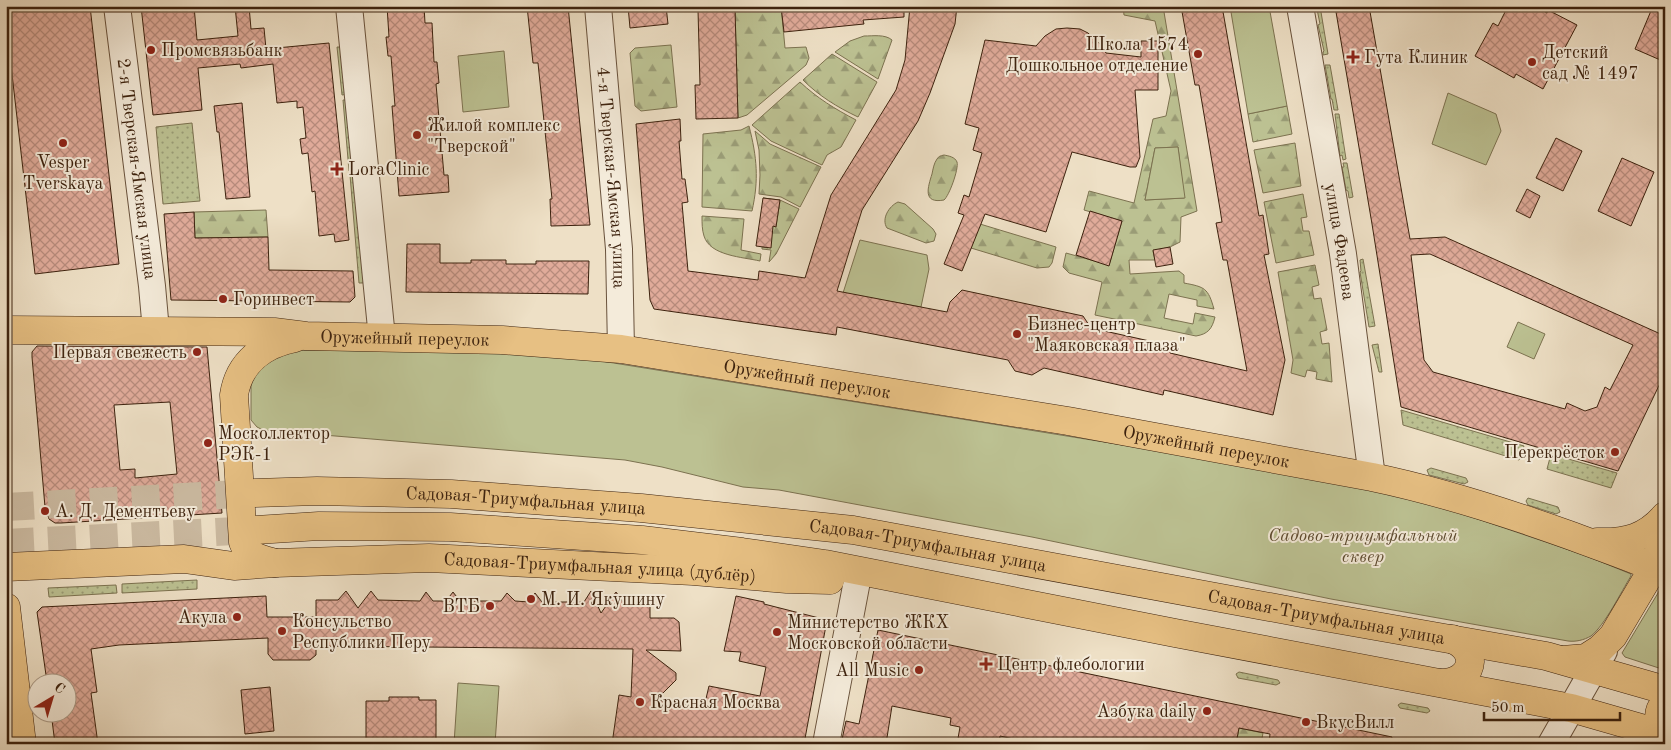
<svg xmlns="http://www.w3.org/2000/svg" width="1671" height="750" font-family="'Old Standard TT',serif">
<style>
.grass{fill:url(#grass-dots);stroke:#7c7250}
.forest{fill:url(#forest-firs);stroke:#7c7250;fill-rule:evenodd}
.park{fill:#bcc192;stroke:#7c7250}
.building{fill:url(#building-cross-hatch);stroke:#3d220e;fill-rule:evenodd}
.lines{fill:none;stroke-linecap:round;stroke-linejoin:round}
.major-tunnel{stroke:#cbbaa1;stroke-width:28;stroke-dasharray:28 14;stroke-linecap:butt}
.minor-casing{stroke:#69523c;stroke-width:28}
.major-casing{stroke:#3d220e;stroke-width:29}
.minor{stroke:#f4ebda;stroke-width:26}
.major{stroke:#e7c083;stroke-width:28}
.poi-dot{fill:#8f2418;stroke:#f4ebda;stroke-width:2}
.labels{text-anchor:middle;stroke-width:4;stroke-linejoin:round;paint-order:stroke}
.poi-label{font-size:18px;fill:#3d220e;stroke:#f4ebda;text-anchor:start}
.street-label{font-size:18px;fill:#3d220e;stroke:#f4ebda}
.park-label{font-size:18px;font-style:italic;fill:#5d4a2f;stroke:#f4ebda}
</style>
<defs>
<pattern id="grass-dots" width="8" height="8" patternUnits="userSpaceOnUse" patternTransform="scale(1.25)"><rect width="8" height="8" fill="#bcc192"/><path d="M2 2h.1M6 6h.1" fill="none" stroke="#9a9c76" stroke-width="1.8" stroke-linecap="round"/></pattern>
<pattern id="forest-firs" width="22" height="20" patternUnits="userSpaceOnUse" patternTransform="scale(1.25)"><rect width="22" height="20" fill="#bcc192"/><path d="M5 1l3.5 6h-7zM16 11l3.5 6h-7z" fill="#9a9c76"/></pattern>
<pattern id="building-cross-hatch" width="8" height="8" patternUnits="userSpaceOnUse" patternTransform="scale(1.25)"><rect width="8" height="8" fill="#e0ab9a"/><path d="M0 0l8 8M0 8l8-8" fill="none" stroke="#b78b7c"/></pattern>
</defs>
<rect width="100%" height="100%" fill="#eee0c6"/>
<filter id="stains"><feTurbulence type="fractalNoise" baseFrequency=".004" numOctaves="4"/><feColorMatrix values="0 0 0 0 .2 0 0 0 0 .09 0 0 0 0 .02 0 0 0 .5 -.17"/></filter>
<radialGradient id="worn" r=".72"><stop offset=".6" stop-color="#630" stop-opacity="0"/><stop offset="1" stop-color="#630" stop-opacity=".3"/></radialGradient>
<!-- grass -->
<path class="grass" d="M1315,6H1320L1328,54L1323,55V52L1324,51L1318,25L1320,24L1317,9H1315Z
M337,47H343L348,94L342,95Z
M1325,65H1330L1338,110H1334L1332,99H1331Z
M343,100H348L355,170L349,171Z
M1335,114H1339L1346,159L1343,160L1342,155L1340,156Z
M192,123L200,201L163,204L156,127Z
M1343,163H1347L1353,197L1349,198L1348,191L1346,190L1342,167H1344Z
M350,175H355L368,283H359Z
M1363,259L1375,326L1369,327L1360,272L1361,271L1360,260Z
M1378,344L1382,372H1379L1372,345Z
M1401,410L1524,446L1519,460L1403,425Z
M1551,454L1617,473L1611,488L1547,469Z
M1431,468L1466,478L1468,482L1464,484L1429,475L1427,470Z
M1528,498L1558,507L1560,512L1556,514L1528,505L1526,501Z
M197,580V589L122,593V584Z
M116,585L117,593L49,597L48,588Z
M1239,672L1278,680L1280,683L1276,685L1238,678L1236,674Z
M1401,703L1428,708L1430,711L1427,713L1400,708L1398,705Z"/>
<!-- forest -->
<path class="forest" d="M768,6H781L785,48L806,47L809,58L806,65L747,115L738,118L735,9L767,8Z
M1123,6H1163L1197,211L1181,217L1180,242L1170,247L1153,251L1155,260H1129L1130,274L1179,271L1184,275V283C1205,287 1208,288 1214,309L1197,306V300L1169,294L1164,318L1193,324L1195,313L1215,317C1212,329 1208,334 1196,336L1095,315L1102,282L1069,273L1063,267L1066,253L1109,265L1122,221L1084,210L1089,191L1134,203L1153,119L1166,116L1171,91L1155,21L1124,15ZM1178,147L1184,198L1145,200L1155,148Z
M864,36C873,36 885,34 892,40L878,79L835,52L850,41Z
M671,45L677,107L641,111L635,106L630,53L635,48Z
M832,54L877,82L858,117C837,107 819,96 803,80Z
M800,82C817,98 835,109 856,120L841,147L827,155L822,165L771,141L752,125Z
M1287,106L1292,134L1253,142L1248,114Z
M749,126C757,157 759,180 752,211L702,207L703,134L741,130Z
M755,131L770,144L821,167L800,207L781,197L759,194L760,175L759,150Z
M1295,143L1301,186L1263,193L1254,150Z
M944,155C949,156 955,157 957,162C959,169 949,196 944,200C922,204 928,187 932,174C933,169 934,163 937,159C939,156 940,156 944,155Z
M1303,194L1307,217L1301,218L1303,231H1309L1314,255L1276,263L1264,202Z
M763,198L780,200L799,209L776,254L769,262L771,250L762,249V247L768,248L760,224L776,226L780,201Z
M898,202L905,204L933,229L936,234L934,241L926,243L887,228C881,219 889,206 898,202Z
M266,210L268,237L195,238L194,212Z
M702,216L744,219L741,250L761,254L760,261C743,257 710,256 704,236C702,230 702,223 702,216Z
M980,224L1056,247L1052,263L1049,267L1037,268L971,248Z
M1315,265L1319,285L1312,287L1314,299L1321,298L1327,330L1320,332L1322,344L1329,343L1332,382L1316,379L1317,372L1307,370L1305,377L1291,373L1293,360L1278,272Z
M1239,728L1263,733L1261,744H1236Z"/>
<!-- park -->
<path class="park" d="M1230,6H1269L1287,106L1248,114Z
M504,51L509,107L463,112L458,56Z
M1448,93L1496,114L1501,131L1486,165L1432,144Z
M1178,147L1185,198L1145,200L1155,148Z
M860,240L927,255L929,269L921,307L843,293Z
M1518,322L1545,334L1534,359L1507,347Z
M292,350L486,352L595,360L1135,447L1374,488L1460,513L1584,555L1631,574V576C1621,592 1605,625 1591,636C1584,640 1576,642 1568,641L1331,599L1032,537L779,490L743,487L662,467L625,460L263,430L257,427L251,420V381L260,364Z
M1665,587V670L1625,657L1622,653L1661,588Z
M458,683L499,686L495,744H454Z"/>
<!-- building -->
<path class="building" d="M6,6H90L119,264L35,274L6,22Z
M141,6H194L197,40L238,36L235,6H249L251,29L264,28L266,49L329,43L349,240L335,242L334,234L319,236L315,191L312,192L308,153L302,154L300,139L306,138L303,107L297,108V101L277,103L273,64L241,68L240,64L198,68L202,110L153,115Z
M387,6H424L425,23H432L434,62H437L439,83L436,84L444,175H448L449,192L399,196L392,106H395L391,56H388L386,37H389Z
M527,6H568L590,225L551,226L550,199H552L538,63H533Z
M628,6H666L668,24L630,28Z
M781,6H904V17L863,20L864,24L784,32Z
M910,6H957L955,24L930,93L918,121L862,210L837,291L947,312L950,302L962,290L1083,316L1091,328L1172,346L1170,353L1247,371L1227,260H1223L1216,223L1222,222L1220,209L1199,85H1195L1181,6H1222L1259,216L1263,215L1269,254L1264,255L1285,360L1273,415L1164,390L1163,395L1044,368L1032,375L1015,371L1008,360L837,327L836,335L654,309L650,300L636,124L680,119L681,141H679L682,179H685L688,202L682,203L688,271L758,280L759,271L805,278L831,195L896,90L905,60Z
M1335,6H1369L1410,239L1445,237L1665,336V373L1618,471L1401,407L1372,224ZM1430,254L1633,345L1610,390L1605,387L1597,407L1585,411L1567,403L1565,409L1433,372L1424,360L1411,255Z
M1508,6H1535L1547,13L1548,10L1577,25L1543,89L1516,74L1514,78L1475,56L1493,23L1498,26Z
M1653,6H1665V62L1635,49Z
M735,9L738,118L696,119L695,85H700L698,10Z
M1067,28L1080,29L1088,33L1101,45L1106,53L1141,57V41H1158V90H1135L1140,157L1136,167H1130L1072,152L1046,232L985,214L962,271L944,264L964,215L958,213L964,195L969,197L982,153L973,150L979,128L965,124L985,40L1036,46L1045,36L1056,29Z
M242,103L250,197L226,199L219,132H217L214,106Z
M1556,138L1582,151L1563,191L1536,178Z
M1622,158L1654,172L1631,226L1598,211Z
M1527,189L1540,196L1530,218L1516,211Z
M763,198L780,200L776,227L773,226L771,248L756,246Z
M1090,211L1122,221L1109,266L1076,255Z
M194,212L195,238L268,237L269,270L353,271L355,297L350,302L171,300L164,214Z
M407,244H440V263H471V260H506V264H536V261H589L588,294L406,292Z
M1170,247L1173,264L1156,267L1153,250Z
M37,346L207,347L222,513L61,523H55L49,519L45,507L32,357V352ZM170,402L177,474L135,478V469L120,470L114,405Z
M346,591L358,608L371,591L378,600L420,601L426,592L433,601H446L453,592L460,601H501L507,593L515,601L529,602L535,593L542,602H584L591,591L601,613L616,592L623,602H650V618H674L679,622L681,651L646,650L676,673V680L656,700L704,707L709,686L760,696L766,667L739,661L741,652L724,651L736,596L764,602V604L827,620L804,744H612L619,695L631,697L633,649L316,646V655L310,660H273L268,654V638L119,645L91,649L97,692L91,693L98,744H55L51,712H68V682H47L37,612L42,607L266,596L267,617H316V600H338Z
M878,630L1392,737L1391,744H1269L1270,734L1239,728L1236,744H1074L1061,741L1060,744H1037L1000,736L999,744H957L960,727L950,725L951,718L892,706L886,744H841L846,721L859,724Z
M270,687L274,731L245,734L241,690Z
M389,697H419V700H436V740L366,741V701H389Z"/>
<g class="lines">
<!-- major-tunnel -->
<path class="major-tunnel" d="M6,507L255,493
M6,543L256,530"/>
<!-- minor casing -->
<g class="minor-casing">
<g id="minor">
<path id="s1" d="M117,6L152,286L156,331"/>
<path d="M349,6L382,338"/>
<path id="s2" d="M598,6L619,249L621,349"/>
<path id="s3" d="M1300,6L1343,254L1372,477"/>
<path d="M826,744L857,581"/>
<path d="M1551,744L1604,651"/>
</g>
</g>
<!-- major casing -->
<g class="major-casing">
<g id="major">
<path id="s4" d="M6,330L274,332L306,336L502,340L621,349L1068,421L1372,477C1439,491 1505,512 1569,535C1601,547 1634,558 1665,572"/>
<path id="s5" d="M255,493L317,491L451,494L641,508L853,530L1302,613L1546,656L1665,690"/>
<path d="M256,530L319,526L450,527L642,540L742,552L825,564L1175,633L1571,708L1665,735"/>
<path d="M1597,542C1626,543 1646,538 1665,516"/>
<path d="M275,563C261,559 248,557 243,542L234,395C239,362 264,344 295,338"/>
<path id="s6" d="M6,567L184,559L234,566L275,563L429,558L693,571L787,579L830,580"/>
<path d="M6,607L22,744"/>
<path d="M1563,660L1586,658L1600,649L1613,636L1654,567L1665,531"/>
<path d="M1442,683C1473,682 1481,651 1452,639"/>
<path d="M1665,703C1657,711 1657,723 1665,732"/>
</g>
</g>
<!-- minor -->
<use href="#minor" class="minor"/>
<!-- major -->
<use href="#major" class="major"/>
</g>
<!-- markers -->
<g class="poi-dot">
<circle cx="151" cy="50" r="5"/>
<circle cx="1198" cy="54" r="5"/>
<path d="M1350.5 49.5h5v5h5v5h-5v5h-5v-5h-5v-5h5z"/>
<circle cx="1532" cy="62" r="5"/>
<circle cx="417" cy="135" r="5"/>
<circle cx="63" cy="143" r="5"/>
<path d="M334.5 161.5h5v5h5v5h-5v5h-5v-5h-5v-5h5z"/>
<circle cx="223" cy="299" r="5"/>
<circle cx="1017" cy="334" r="5"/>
<circle cx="197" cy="352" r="5"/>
<circle cx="208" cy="443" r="5"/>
<circle cx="1615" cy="452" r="5"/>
<circle cx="45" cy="511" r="5"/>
<circle cx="531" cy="599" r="5"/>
<circle cx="490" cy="606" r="5"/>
<circle cx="237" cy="617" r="5"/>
<circle cx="282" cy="631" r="5"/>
<circle cx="777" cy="632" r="5"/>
<path d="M983.5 656.5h5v5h5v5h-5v5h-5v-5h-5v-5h5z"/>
<circle cx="919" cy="670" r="5"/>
<circle cx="640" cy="702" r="5"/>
<circle cx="1207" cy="711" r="5"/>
<circle cx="1306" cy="722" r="5"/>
</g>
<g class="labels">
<!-- poi labels -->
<g class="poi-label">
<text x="1188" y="50" text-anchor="end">Школа 1574<tspan x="1188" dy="21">Дошкольное отделение</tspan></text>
<text x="161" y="56">Промсвязьбанк</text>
<text x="1542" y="58">Детский<tspan x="1542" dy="21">сад № 1497</tspan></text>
<text x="1364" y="63">Гута Клиник</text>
<text x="427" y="131">Жилой комплекс<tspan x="427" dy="21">"Тверской"</tspan></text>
<text x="63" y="168" text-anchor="middle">Vesper<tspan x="63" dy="21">Tverskaya</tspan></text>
<text x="348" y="175">LoraClinic</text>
<text x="233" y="305">Горинвест</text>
<text x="1027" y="330">Бизнес-центр<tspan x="1027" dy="21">"Маяковская плаза"</tspan></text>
<text x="187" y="358" text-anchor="end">Первая свежесть</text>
<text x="218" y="439">Москоллектор<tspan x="218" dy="21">РЭК-1</tspan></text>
<text x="1605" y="458" text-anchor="end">Перекрёсток</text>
<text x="55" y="517">А. Д. Дементьеву</text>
<text x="541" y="605">М. И. Якушину</text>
<text x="480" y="612" text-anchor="end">ВТБ</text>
<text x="227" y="623" text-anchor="end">Акула</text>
<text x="292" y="627">Консульство<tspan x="292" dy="21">Республики Перу</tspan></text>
<text x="787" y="628">Министерство ЖКХ<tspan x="787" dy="21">Московской области</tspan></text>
<text x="997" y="670">Центр флебологии</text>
<text x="909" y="676" text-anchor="end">All Music</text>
<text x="650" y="708">Красная Москва</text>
<text x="1197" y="717" text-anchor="end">Азбука daily</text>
<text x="1316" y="728">ВкусВилл</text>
</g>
<!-- street labels -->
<g class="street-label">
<text dy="6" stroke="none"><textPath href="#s1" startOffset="164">2-я Тверская-Ямская улица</textPath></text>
<text dy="6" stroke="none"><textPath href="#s2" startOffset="172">4-я Тверская-Ямская улица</textPath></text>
<text dy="6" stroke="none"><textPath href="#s3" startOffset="239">улица Фадеева</textPath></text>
<text dy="6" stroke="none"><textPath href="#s4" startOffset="399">Оружейный переулок</textPath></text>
<text dy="6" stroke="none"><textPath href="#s4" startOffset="804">Оружейный переулок</textPath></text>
<text dy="6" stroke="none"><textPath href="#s4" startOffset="1209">Оружейный переулок</textPath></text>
<text dy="6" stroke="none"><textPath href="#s5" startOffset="271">Садовая-Триумфальная улица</textPath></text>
<text dy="6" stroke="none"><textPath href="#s5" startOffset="676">Садовая-Триумфальная улица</textPath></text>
<text dy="6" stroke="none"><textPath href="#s6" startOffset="595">Садовая-Триумфальная улица (дублёр)</textPath></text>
<text dy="6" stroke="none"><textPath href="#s5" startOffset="1081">Садовая-Триумфальная улица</textPath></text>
</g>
<!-- park labels -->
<g class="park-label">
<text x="1363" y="541">Садово-триумфальный<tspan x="1363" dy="21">сквер</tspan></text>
</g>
</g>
<!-- margin -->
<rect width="1671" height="750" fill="none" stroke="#eee0c6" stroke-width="25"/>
<rect x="8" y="8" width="1656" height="735" fill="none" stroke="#3d220e" stroke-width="2.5"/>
<rect x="12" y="12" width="1646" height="725" fill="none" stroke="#3d220e"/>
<!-- north arrow -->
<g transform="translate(52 698) rotate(38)"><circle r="24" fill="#f4ebda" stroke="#ab9b88"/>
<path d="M0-4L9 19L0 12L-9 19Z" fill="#8f2418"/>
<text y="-8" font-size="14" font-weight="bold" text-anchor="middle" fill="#3d220e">С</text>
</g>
<!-- scale -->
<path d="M1484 712v8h136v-8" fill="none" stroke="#3d220e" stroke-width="2.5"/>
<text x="1491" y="712" font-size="15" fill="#3d220e" stroke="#f4ebda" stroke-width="4" paint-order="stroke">50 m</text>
<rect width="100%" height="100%" filter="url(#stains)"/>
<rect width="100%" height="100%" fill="url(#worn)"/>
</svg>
